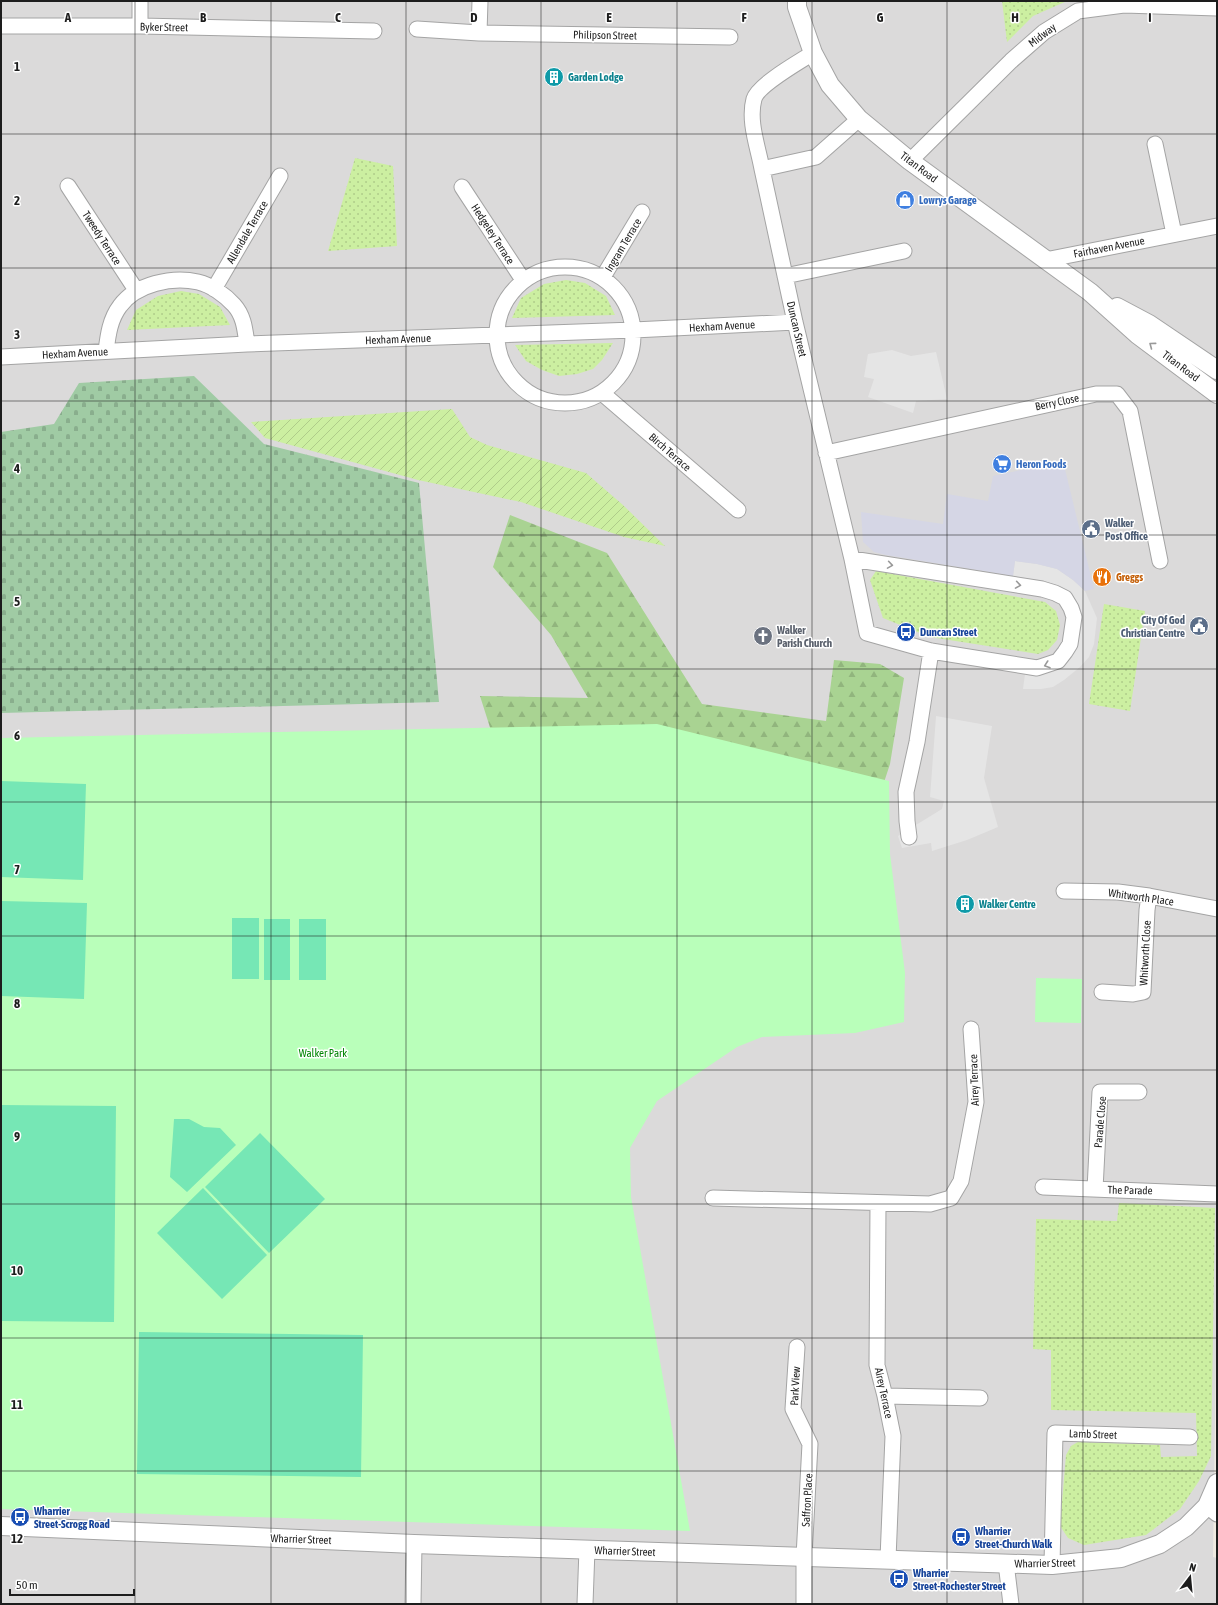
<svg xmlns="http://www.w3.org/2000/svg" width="1218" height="1605" font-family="'Asap Condensed',sans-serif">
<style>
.residential{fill:#dbdada}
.grass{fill:url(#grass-dots)}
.forest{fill:url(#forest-firs)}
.cemetery{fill:url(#cemetery-stones)}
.park{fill:#b9ffba}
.garden{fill:url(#garden-furrows)}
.pitch{fill:#76e7b5}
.parking{fill:#e5e5e5}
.plaza{fill:#d5d6e5}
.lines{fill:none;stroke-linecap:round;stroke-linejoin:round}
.minor-casing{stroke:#a4a4a4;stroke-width:17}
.tertiary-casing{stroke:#a4a4a4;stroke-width:20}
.minor{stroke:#fff;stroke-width:15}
.tertiary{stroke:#fff;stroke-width:18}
.oneway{stroke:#999}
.grid{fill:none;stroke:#1d1d1d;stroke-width:1;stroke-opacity:0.55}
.labels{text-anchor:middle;stroke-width:3;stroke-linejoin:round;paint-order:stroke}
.street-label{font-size:11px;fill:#1d1d1d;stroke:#fff}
.culture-label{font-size:11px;font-weight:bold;fill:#0d838f;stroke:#fff;text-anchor:start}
.shop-label{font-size:11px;font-weight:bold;fill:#366cbe;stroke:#fff;text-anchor:start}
.service-label{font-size:11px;font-weight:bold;fill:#4e5e75;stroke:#fff;text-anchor:start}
.food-label{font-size:11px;font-weight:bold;fill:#c56008;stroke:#fff;text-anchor:start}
.worship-label{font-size:11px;font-weight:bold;fill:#5b616d;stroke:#fff;text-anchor:start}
.transit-label{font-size:11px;font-weight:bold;fill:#164399;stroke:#fff;text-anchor:start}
.park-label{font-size:11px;fill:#008503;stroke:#fff}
.grid-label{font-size:13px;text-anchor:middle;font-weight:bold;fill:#1d1d1d;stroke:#fff;stroke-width:3;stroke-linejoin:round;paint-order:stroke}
</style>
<defs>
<pattern id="grass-dots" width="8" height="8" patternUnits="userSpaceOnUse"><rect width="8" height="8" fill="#ccefa1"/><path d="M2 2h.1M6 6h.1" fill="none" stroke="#afcc8a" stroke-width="1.8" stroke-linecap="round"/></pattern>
<pattern id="forest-firs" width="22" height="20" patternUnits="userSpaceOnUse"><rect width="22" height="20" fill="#a9d392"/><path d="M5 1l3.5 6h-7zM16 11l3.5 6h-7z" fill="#91b57d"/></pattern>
<pattern id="cemetery-stones" width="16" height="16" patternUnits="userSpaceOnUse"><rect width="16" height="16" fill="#a0cba4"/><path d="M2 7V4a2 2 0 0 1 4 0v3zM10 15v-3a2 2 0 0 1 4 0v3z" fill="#89ae8d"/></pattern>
<pattern id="garden-furrows" width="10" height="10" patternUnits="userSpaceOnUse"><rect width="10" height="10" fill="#ccefa1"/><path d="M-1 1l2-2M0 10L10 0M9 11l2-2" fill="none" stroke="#afcc8a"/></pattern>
</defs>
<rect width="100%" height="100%" fill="#efeae1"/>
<!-- residential -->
<path class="residential" d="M1,1H1217V1287L1213,1557L1217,1558V1604H1Z"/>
<!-- grass -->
<path class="grass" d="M1002,1H1067L1033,16L1007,42Z
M355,158L393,166L397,246L328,251Z
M566,280L585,283L606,296L615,315L512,318L521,298L544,284Z
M181,291L199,294L220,307L230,325L127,330L136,310L158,296Z
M613,343L602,360L593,369L577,374L559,376L542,370L526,361L515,345Z
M876,571L1045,602L1056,611L1060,625L1057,640L1048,650L1038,654L930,637L883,618L870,580Z
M1104,604L1145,611L1130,711L1089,704Z
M1119,1203L1215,1208L1211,1456L1199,1481L1180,1509L1146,1535L1084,1545L1068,1538L1060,1526L1066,1455L1071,1446L1078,1442L1160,1445L1161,1457L1197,1456L1196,1413L1051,1410V1350L1033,1349L1036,1219L1117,1221Z"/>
<!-- forest -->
<path class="forest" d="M510,515L607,553L702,704L826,721L834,660L880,664L904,678L890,764L869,828L501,762L480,696L588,698L551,635L493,567Z"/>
<!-- cemetery -->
<path class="cemetery" d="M194,376L264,444L419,483L439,702L1,713V432L54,424L79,383Z"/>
<!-- park -->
<path class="park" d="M657,724L889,781L890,854L905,973L904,1022L855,1033L762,1037L737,1047L657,1101L630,1148L631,1197L690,1531L1,1509V738Z
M1036,978L1082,979L1081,1023L1035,1022Z"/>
<!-- garden -->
<path class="garden" d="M452,409L470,437L487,445L586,473L623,505L665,546L624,537L521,502L418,480L265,438L251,422Z"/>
<!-- pitch -->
<path class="pitch" d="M1,781L86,784L83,880L1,877Z
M1,901L87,903L84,999L1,996Z
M232,918H259V979H232Z
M264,919H290V980H264Z
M299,919H326V980H299Z
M1,1105L116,1106L114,1322L1,1321Z
M174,1119H189L204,1127L220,1128L236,1145L187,1192L170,1177Z
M260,1133L325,1199L269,1253L205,1187Z
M203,1188L267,1255L222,1299L157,1233Z
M139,1332L363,1335L361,1477L137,1474Z"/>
<!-- parking -->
<path class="parking" d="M892,350L911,356L936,352L947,399L916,401L913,413L868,397L874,379L864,377L868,354Z
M1015,561L1037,564L1057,569L1073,580L1085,591L1097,618L1094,644L1089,657L1080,667L1064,680L1053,687L1041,689H1023L1025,674L1041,675L1055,671L1076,649L1083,620L1076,600L1062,587L1047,582L1013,576Z
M936,716L992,726L984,778L998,827L967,840L932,851L931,843L902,848L898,836L942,809L944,801L930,797Z"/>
<!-- plaza -->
<path class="plaza" d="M1063,461L1094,589L1085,591L1073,580L1057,569L1037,564L1015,561L1013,576L886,555L874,552L863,542L861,512L943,524L947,494L988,501L993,476Z"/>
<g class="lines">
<!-- minor casing -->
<g class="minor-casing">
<path id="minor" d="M480,1L479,33L730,37
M1,26H140L374,31
M140,26V1
M417,29L479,33
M1155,144L1174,234
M910,161L1011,61L1044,32L1078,11L1124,5L1217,8
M762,169C758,147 748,121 754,99C758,85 799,62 813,53
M68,186L136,290
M462,187L523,280
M1045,260L1217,226
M497 335a68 68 0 1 1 136 0a68 68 0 1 1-136 0Z
M785,276L904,251
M603,277L642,212
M214,289L280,176
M106,351C108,335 110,319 120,306C136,284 172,276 198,282C211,285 225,295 234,305C244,316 245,330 247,344
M1,357L247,344L634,330L795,322
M602,393L738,510
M826,453L1096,394H1117L1130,411L1160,561
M852,559L1042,589L1055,593L1065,598L1071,608L1074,617L1070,644L1065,652L1058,661L1037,668L931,651L867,633L852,559L795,322L762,169L816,157L859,119
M909,837L907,821L906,792L917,742L931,651
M1064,891L1118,892L1149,896L1217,909
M1102,992L1133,994L1143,992L1147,910L1149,896
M1043,1187L1217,1194
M1095,1189L1100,1092H1139
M713,1198L930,1204L951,1198L961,1181L976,1102L971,1029
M878,1203L877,1365L885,1396L893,1436L888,1559
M797,1347L793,1409L810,1444L804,1557V1604
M885,1396L980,1398
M1207,1506L1217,1514
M1006,1563L1011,1604
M1052,1565L1055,1433L1190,1437
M413,1604L414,1544
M585,1604L587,1549"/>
</g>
<!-- tertiary casing -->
<g class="tertiary-casing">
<path id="tertiary" d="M797,1V7L813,53L830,85L859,119L910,161L1090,292L1138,335L1217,394
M1117,307L1149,324L1217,370
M1,1526L414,1544L1052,1565L1121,1558L1160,1544L1186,1527L1207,1506L1217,1483"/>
</g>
<!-- minor -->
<use href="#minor" class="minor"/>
<!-- tertiary -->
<use href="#tertiary" class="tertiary"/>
</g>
<!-- one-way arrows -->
<defs><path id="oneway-chevron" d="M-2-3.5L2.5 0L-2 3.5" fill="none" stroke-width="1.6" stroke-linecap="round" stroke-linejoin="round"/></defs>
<g class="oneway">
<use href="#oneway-chevron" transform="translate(1152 345) rotate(-143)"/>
<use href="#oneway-chevron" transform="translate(890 565) rotate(9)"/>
<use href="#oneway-chevron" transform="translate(1018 585) rotate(9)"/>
<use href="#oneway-chevron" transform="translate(1047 665) rotate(161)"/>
</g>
<!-- grid -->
<path class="grid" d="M135,1V1604M271,1V1604M406,1V1604M541,1V1604M677,1V1604M812,1V1604M947,1V1604M1083,1V1604M1,134H1217M1,268H1217M1,401H1217M1,535H1217M1,669H1217M1,802H1217M1,936H1217M1,1070H1217M1,1204H1217M1,1338H1217M1,1471H1217"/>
<!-- icons -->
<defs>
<g id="building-disc" transform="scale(1)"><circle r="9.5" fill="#0f9aa8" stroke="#fff"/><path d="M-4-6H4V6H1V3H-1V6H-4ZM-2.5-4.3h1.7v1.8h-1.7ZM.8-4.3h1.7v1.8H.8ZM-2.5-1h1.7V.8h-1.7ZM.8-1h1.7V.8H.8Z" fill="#fff"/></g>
<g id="shop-disc" transform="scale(1)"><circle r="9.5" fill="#3f7fe0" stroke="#fff"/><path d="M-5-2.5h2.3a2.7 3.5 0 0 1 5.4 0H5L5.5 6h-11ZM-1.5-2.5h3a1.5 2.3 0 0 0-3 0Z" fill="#fff"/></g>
<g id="supermarket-disc" transform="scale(1)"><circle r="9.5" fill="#3f7fe0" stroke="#fff"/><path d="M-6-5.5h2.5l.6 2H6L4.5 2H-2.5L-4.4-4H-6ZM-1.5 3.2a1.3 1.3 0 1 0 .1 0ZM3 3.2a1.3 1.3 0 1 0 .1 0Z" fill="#fff"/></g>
<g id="civic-disc" transform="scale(1)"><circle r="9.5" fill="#5c6f8a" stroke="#fff"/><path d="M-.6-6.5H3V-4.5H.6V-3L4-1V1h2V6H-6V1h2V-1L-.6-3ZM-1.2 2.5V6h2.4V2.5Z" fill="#fff"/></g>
<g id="restaurant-disc" transform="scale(1)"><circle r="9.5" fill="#e8710a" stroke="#fff"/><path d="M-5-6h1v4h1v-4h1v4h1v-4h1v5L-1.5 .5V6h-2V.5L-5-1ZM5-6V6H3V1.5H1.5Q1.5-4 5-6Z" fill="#fff"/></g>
<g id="bus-disc" transform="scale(1)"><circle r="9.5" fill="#1a4fb4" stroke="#fff"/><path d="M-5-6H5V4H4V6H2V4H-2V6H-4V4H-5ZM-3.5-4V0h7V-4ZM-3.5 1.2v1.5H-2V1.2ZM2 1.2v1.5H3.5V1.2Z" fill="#fff"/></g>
<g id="church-disc" transform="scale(1)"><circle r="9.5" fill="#6b7280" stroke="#fff"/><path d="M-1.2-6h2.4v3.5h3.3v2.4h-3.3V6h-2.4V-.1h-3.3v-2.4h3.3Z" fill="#fff"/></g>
</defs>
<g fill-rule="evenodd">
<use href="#building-disc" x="554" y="77"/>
<use href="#shop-disc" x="905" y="200"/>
<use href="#supermarket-disc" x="1002" y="464"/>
<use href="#civic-disc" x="1091" y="529"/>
<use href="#restaurant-disc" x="1102" y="577"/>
<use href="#civic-disc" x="1199" y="626"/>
<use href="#bus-disc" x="906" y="632"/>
<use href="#church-disc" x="763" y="636"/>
<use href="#building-disc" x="965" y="904"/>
<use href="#bus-disc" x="20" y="1517"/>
<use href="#bus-disc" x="961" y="1537"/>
<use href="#bus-disc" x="899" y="1579"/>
</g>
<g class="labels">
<!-- street labels -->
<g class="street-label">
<text transform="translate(164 27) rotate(1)" y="4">Byker Street</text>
<text transform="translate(605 35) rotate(1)" y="4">Philipson Street</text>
<text transform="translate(1042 35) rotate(-37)" y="4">Midway</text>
<text transform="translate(919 167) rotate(37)" y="4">Titan Road</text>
<text transform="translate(247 232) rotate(-60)" y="4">Allendale Terrace</text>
<text transform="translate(493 234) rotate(57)" y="4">Hedgeley Terrace</text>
<text transform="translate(102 238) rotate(57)" y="4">Tweedy Terrace</text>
<text transform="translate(623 245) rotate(-59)" y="4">Ingram Terrace</text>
<text transform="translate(1109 247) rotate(-11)" y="4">Fairhaven Avenue</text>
<text transform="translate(722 326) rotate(-3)" y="4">Hexham Avenue</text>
<text transform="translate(797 329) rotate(77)" y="4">Duncan Street</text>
<text transform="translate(398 339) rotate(-2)" y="4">Hexham Avenue</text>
<text transform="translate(75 353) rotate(-3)" y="4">Hexham Avenue</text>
<text transform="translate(1181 366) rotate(37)" y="4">Titan Road</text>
<text transform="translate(1057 402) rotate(-12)" y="4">Berry Close</text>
<text transform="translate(670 452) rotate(41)" y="4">Birch Terrace</text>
<text transform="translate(1141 897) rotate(8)" y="4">Whitworth Place</text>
<text transform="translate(1145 953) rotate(-87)" y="4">Whitworth Close</text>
<text transform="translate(974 1080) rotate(-92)" y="4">Airey Terrace</text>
<text transform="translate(1100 1122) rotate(-85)" y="4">Parade Close</text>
<text transform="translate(1130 1190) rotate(1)" y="4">The Parade</text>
<text transform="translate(795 1386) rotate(-87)" y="4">Park View</text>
<text transform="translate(884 1393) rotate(78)" y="4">Airey Terrace</text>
<text transform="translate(1093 1434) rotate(2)" y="4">Lamb Street</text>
<text transform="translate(807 1500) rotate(-87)" y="4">Saffron Place</text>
<text transform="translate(301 1539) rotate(2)" y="4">Wharrier Street</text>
<text transform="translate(625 1551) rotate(2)" y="4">Wharrier Street</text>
<text transform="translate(1045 1563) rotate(-1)" y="4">Wharrier Street</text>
</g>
<!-- culture labels -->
<g class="culture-label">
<text x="568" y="81">Garden Lodge</text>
<text x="979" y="908">Walker Centre</text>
</g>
<!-- shop labels -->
<g class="shop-label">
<text x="919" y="204">Lowrys Garage</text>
<text x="1016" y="468">Heron Foods</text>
</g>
<!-- service labels -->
<g class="service-label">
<text x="1105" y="527">Walker<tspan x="1105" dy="13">Post Office</tspan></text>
<text x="1185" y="624" text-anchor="end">City Of God<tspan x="1185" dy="13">Christian Centre</tspan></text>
</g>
<!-- food labels -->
<g class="food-label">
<text x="1116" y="581">Greggs</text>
</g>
<!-- worship labels -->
<g class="worship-label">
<text x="777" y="634">Walker<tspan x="777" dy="13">Parish Church</tspan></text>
</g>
<!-- transit labels -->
<g class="transit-label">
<text x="920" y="636">Duncan Street</text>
<text x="34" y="1515">Wharrier<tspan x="34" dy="13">Street-Scrogg Road</tspan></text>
<text x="975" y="1535">Wharrier<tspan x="975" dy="13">Street-Church Walk</tspan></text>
<text x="913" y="1577">Wharrier<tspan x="913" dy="13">Street-Rochester Street</tspan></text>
</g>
<!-- park labels -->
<g class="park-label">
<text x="323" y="1057">Walker Park</text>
</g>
</g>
<g class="grid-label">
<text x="68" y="22">A</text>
<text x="203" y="22">B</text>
<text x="338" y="22">C</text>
<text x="474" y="22">D</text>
<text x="609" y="22">E</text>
<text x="744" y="22">F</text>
<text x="880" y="22">G</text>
<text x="1015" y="22">H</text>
<text x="1150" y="22">I</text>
<text x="17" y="71">1</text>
<text x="17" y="205">2</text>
<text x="17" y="339">3</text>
<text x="17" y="473">4</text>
<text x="17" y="606">5</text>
<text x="17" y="740">6</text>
<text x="17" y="874">7</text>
<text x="17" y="1008">8</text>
<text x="17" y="1141">9</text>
<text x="17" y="1275">10</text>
<text x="17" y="1409">11</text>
<text x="17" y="1543">12</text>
</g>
<!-- border -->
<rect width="1218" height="1605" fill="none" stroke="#1d1d1d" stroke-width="4"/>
<!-- north arrow -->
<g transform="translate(1190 1577) rotate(16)" stroke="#ffffff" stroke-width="3" paint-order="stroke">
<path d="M0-3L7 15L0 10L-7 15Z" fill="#1d1d1d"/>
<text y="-6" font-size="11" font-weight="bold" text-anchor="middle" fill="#1d1d1d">N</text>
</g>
<!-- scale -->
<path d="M10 1589v6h124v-6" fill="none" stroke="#1d1d1d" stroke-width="2"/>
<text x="16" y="1589" font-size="12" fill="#1d1d1d" stroke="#ffffff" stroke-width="3" paint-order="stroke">50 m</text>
</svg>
